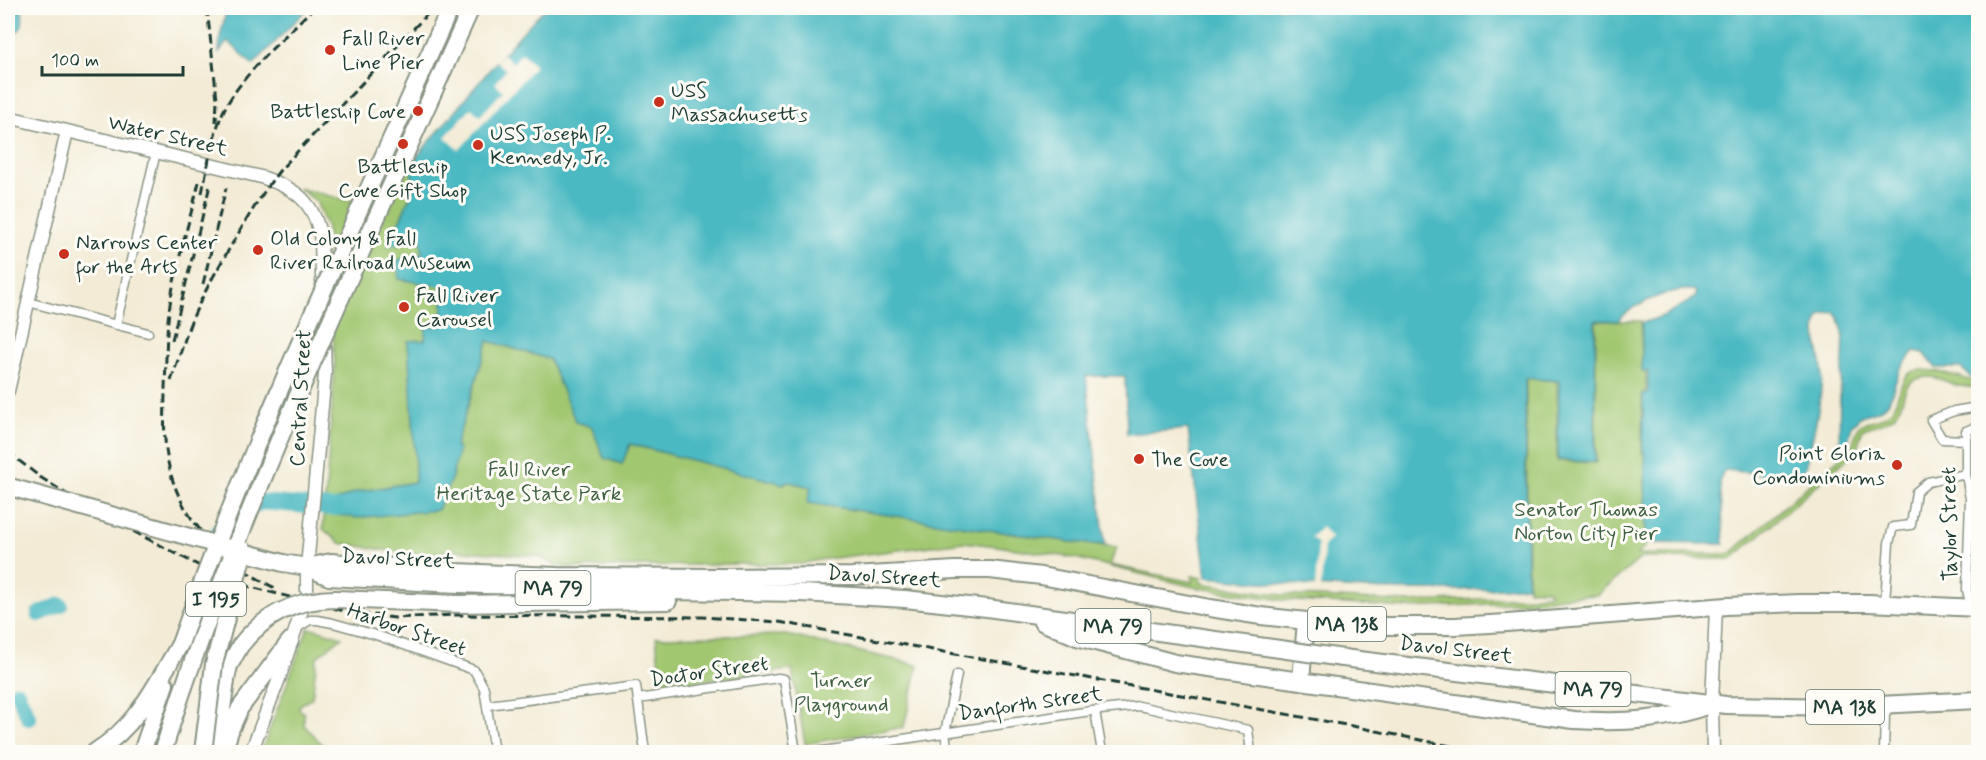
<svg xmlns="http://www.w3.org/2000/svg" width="1986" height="760" font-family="Mynerve,sans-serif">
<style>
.green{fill:#a1c771;stroke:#608252;stroke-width:1.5}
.water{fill:#4bb9c2;stroke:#357b7b;stroke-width:1.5}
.pier{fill:#f3ebd5}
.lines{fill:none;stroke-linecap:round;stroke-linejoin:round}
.river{stroke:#4bb9c2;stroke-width:16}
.street-casing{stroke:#899484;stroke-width:11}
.secondary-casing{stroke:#899484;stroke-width:15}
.highway-casing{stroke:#899484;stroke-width:20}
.street{stroke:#fff;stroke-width:8}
.secondary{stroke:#fff;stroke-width:12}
.highway{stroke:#fff;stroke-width:16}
.rail{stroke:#1f3d34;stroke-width:3;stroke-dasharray:9 4.5;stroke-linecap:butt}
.highway-bridge-casing{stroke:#899484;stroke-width:20;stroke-linecap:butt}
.highway-bridge{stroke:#fff;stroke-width:16}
.poi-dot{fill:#c8321e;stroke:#fdfcf7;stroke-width:2}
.labels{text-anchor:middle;stroke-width:6;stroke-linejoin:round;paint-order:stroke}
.shield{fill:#fdfcf7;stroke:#62766e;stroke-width:1.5}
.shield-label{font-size:20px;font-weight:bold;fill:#1f3d34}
.poi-label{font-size:21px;fill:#1f3d34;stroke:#fdfcf7;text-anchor:start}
.street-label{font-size:21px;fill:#1f3d34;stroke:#fdfcf7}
.park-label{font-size:21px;fill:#406043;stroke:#fdfcf7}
</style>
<rect width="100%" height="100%" fill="#fdfcf7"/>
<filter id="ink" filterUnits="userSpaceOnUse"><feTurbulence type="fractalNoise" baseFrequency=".0167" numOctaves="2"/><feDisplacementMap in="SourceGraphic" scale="12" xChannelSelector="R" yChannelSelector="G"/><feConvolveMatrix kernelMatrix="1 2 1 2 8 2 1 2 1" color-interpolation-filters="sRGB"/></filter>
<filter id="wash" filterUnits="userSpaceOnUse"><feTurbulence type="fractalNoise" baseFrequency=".008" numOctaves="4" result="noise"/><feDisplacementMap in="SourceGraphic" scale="24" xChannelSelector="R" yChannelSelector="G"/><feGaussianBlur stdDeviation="1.35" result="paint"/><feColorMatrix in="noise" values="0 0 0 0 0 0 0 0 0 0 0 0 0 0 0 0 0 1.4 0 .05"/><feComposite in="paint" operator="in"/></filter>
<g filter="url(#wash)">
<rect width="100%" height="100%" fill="#f3ebd5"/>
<!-- green -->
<path class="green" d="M410,164L414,188L389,244L421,240L423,254L445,287L441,326L425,340L408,341L415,454V482L356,492L331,503L438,510L455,448L488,341L549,359L576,422L592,427L604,458L622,464L630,444L784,484L785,481L811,487L808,503L1071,542L1117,547L1110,565L1192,582V576L1202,578L1201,583L1282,595L1410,602L1532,597L1550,593L1546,589L1528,590L1526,378L1557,381V461L1596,463V321H1641L1642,371L1646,372V393H1642V453H1645V547L1637,554H1730L1851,448L1859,425C1868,421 1882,419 1889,413C1902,401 1896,371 1920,370C1931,370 1946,373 1957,376C1965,378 1969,381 1978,382V388C1971,387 1962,387 1955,385C1946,382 1937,376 1927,377C1896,380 1910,399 1894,416C1887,423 1872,426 1863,429L1856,451L1732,559L1641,558L1597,595L1562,597L1532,602L1410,608L1282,600L1198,588L1075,558L997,546L964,542L818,560L801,564H737L571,568L558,566L538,556L448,550L431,555L390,551L340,543L323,529L335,366L327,228L316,201L298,188L350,201Z
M308,628L316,629L342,637L317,657L312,698L300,705L299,709L304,713V725L323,745L322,752H261Z
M787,635L918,665L904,727L805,744L792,670L661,685L656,637Z"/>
<!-- water -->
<path class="water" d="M8,8H22C23,21 25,33 8,34Z
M227,8H308L253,65L228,41L219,52L220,37Z
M549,8H1978V379H1973L1961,368H1936L1924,353L1914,351L1900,369L1889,401L1883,408L1860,417L1852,425L1848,442L1844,447L1839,448C1840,430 1839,413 1840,395C1841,373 1850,331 1835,312L1821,315C1809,331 1823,355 1822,374C1821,405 1813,436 1806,466C1802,474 1798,476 1790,477L1726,470L1723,472L1720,480L1724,544L1646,543L1645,453L1643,452V394H1648V371H1642V323L1663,316L1692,300L1696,296V291C1676,285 1631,305 1618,321L1595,320V462L1558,460L1559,381L1525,378L1527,586C1420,596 1313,587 1206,577L1188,429L1127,434L1125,376H1086L1105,545L1071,542L807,503L811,487L786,481L784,484L630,444L622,464L604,458L592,427L576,422L549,359L488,341L455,447L459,449L452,477L438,510L356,518L325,513L326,503H331L356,492L415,482V454L408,341L425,340L426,327L441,326L445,287L399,279L397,260L422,254L421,240L389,245L414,188L410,164C455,113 496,59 543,10L546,11Z"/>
<!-- pier -->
<path class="pier" d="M522,53L535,66L459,150L445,137L471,108L480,116L503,91L495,83L506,70L496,61L503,54L513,63Z
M1322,527L1331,538L1324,545L1321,589H1315L1318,544L1311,537Z"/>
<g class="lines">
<!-- river -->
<path class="river" d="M219,531L247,508L262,502L331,508L348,507
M39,614L60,605
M17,692L29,718"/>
</g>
</g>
<g filter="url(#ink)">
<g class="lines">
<!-- street casing -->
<g class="street-casing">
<path id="street" d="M28,302L148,333
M116,325L156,152
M1966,440L1942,439L1931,420L1954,411L1978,407
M1885,603L1889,543L1893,527L1911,525L1916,492L1928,482L1966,474
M1971,608L1967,590L1970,499L1966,474V431L1978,426
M295,629L310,620H317L333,623L376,635L474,670L484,688L494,752
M638,699L778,678L784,679L796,752
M488,705L636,686L645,752
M1095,711L1102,752
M816,752L1091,711L1139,706L1248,730L1251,752
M948,752L945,733L957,675
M1884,752L1885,714L1889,706"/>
</g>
<!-- secondary casing -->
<g class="secondary-casing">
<path id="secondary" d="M8,117L261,177C296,188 315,202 321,240L325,374L307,567V591
M8,391L67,131
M251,752L280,676L303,607
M1713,752L1712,704L1716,607"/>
</g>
<!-- highway casing -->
<g class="highway-casing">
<path id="highway" d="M283,563L307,567L329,577L437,583L596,590L801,593L905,599L987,608L1287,650
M307,567L331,562L456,572L557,576L719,577L852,576L955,570H990L1041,576L1210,608L1261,616L1316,622L1387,626H1455L1507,623L1727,606L1798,603H1868L1978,608
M523,603L668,601
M1042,622L1077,637L1175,663L1574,720C1622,723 1667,721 1712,704
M1343,658L1726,705L1839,707L1978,700
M1301,681L1306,621
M217,743L227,674L229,666L240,646
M95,752C137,726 156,685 180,644
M142,752L165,684
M163,752L173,719
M223,752L231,728L240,708L290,641"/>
</g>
<!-- street -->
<use href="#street" class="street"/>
<!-- secondary -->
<use href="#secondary" class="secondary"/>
<!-- highway -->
<use href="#highway" class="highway"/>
<!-- rail -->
<path class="rail" d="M207,8L217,99L216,122
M199,182C188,227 173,273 168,320C166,342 166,365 165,388C165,411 163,434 167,456C176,517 222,562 275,588
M202,193C208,166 212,137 223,112C240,76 285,37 313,8
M203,284L226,188
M188,329C202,294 222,261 241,229C253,209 265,189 280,170L433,8
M172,340L210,185
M171,381L191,321
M8,452L40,477L87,507L215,574L247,586L344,611L395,618L454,615L702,617L779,622L1357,727L1480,752"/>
<!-- highway-bridge casing -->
<g class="highway-bridge-casing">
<path id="highway-bridge" d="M10,487L283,563
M180,644C256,426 357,218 450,8
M240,646C264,615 297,599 336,599L459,604L523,603
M1287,650L1343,658
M173,719C254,475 367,242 471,8
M203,752L214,664L244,550"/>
</g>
<!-- highway-bridge -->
<use href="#highway-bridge" class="highway-bridge"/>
</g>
</g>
<!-- markers -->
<g class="poi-dot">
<circle cx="330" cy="50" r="6"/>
<circle cx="659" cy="102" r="6"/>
<circle cx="418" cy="111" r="6"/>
<circle cx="403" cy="144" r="6"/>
<circle cx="478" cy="145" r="6"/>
<circle cx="258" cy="250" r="6"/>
<circle cx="64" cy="254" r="6"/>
<circle cx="404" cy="307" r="6"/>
<circle cx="1139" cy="459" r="6"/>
<circle cx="1897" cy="465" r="6"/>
</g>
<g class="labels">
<!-- shield labels -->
<g class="shield">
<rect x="515.5" y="571" width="75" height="34" rx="4.5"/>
<rect x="186" y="582" width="60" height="34" rx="4.5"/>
<rect x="1308" y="607" width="78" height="34" rx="4.5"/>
<rect x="1075.5" y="609" width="75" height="34" rx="4.5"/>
<rect x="1555.5" y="672" width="75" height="34" rx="4.5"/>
<rect x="1806" y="690" width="78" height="34" rx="4.5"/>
</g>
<g class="shield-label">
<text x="553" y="595">MA 79</text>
<text x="216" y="606">I 195</text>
<text x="1347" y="631">MA 138</text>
<text x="1113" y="633">MA 79</text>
<text x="1593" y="696">MA 79</text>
<text x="1845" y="714">MA 138</text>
</g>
<!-- poi labels -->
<g class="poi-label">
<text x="342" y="45">Fall River<tspan x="342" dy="24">Line Pier</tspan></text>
<text x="671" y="97">USS<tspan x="671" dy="24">Massachusetts</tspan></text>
<text x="406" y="118" text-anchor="end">Battleship Cove</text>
<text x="490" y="140">USS Joseph P.<tspan x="490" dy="24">Kennedy, Jr.</tspan></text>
<text x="403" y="173" text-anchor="middle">Battleship<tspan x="403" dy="24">Cove Gift Shop</tspan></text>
<text x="270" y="245">Old Colony &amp; Fall<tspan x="270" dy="24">River Railroad Museum</tspan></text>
<text x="76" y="249">Narrows Center<tspan x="76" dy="24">for the Arts</tspan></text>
<text x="416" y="302">Fall River<tspan x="416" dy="24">Carousel</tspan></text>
<text x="1885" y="460" text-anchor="end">Point Gloria<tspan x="1885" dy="24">Condominiums</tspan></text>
<text x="1151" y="466">The Cove</text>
</g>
<!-- street labels -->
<g class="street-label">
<text transform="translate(168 135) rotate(13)" y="7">Water Street</text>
<text transform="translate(300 398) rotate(-87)" y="7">Central Street</text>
<text transform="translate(1949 524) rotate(-91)" y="7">Taylor Street</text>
<text transform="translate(398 558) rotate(3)" y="7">Davol Street</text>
<text transform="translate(884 576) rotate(4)" y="7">Davol Street</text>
<text transform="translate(407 629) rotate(19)" y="7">Harbor Street</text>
<text transform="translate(1456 649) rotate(7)" y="7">Davol Street</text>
<text transform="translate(709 671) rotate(-8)" y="7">Doctor Street</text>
<text transform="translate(1030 703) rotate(-8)" y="7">Danforth Street</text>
</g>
<!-- park labels -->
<g class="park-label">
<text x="529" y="476">Fall River<tspan x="529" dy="24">Heritage State Park</tspan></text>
<text x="1586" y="516">Senator Thomas<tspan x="1586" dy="24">Norton City Pier</tspan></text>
<text x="841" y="687">Turner<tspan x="841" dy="24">Playground</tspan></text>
</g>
</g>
<!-- margin -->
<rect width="1986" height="760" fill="none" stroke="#fdfcf7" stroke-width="30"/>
<!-- scale -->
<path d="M42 66v9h141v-9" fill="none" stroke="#1f3d34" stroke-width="3"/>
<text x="51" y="66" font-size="18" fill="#1f3d34" stroke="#fdfcf7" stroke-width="4.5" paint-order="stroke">100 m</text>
</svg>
